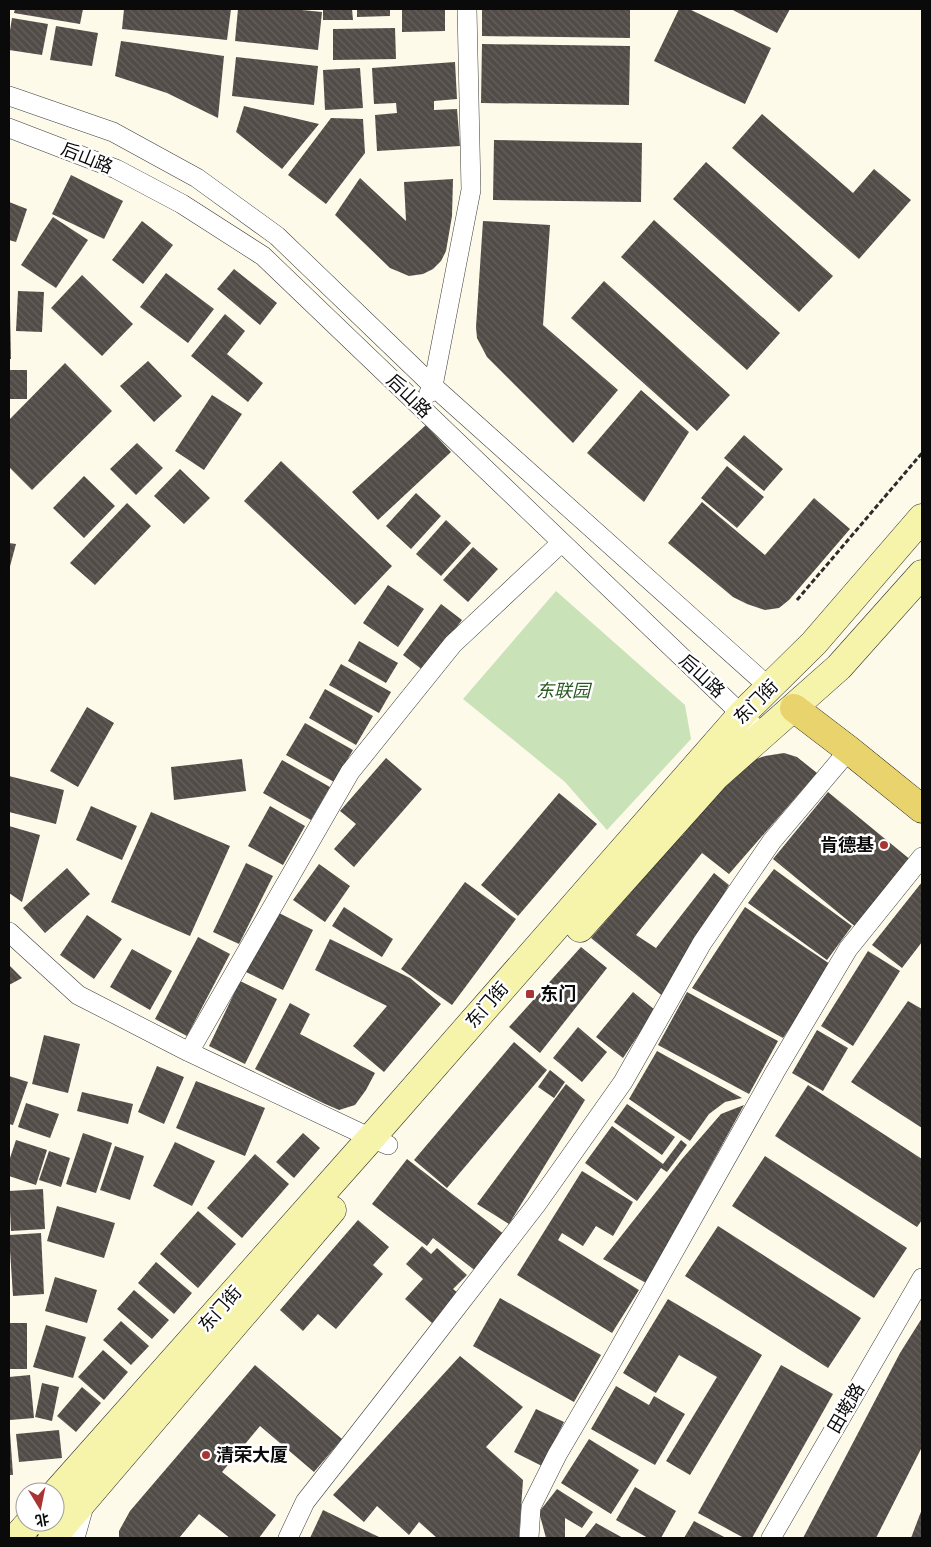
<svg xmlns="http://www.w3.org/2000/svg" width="931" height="1547" font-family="Literata,'Noto Sans SC',serif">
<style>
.park{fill:#cae2b7}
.building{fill:url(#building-back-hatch)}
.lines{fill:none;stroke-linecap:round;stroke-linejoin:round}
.street-casing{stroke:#3d3d3d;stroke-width:20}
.secondary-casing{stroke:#2c2c2c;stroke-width:29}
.primary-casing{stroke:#1b1b1b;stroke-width:29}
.path{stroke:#2c2c2c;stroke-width:3;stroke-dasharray:5 2.5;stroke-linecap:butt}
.street{stroke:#fff;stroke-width:19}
.secondary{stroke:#f6f3ab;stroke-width:28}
.primary{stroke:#e9d36c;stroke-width:28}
.poi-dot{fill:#a93532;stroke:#fff;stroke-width:2}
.labels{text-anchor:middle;stroke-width:5;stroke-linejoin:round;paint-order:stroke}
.street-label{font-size:18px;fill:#0a0a0a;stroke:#fff}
.park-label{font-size:18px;font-style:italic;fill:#2a5922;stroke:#fff}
.poi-label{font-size:18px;font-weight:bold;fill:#0a0a0a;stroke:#fff;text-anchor:start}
</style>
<defs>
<pattern id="building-back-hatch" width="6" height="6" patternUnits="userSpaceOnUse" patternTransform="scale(1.25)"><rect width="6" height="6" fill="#514c47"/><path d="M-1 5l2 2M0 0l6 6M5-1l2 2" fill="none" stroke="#65615d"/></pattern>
</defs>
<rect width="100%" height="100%" fill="#fdfae9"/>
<!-- park -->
<path class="park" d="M556,591L685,705L691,739L607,830L565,782L463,699Z"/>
<!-- building -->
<path class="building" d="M15,9H83L80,24L14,13Z
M124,9H231L227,40L122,29Z
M238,9H292L322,12L318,50L235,41Z
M323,9H352L353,20H323Z
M357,9H390V16L357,17Z
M402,9H445V31L402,32Z
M482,9H630V38L482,36Z
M679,9H689L771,48L745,104L654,61Z
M731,9H790L777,33Z
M12,18L48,24L42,55L9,50V37Z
M56,26L98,33L92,66L50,60Z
M395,28L396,59L333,60V29Z
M121,41L224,56L218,118L167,93L115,76Z
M482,44L630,46L629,105L481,103Z
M236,57L318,66L314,105L232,96Z
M455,62L457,99L434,101V110L457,109L460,146L377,151L375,115L397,113L396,103L374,104L372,68Z
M360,68L363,108L325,110L323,70Z
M244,106L319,124L282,169L236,132Z
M762,114L853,193L874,169L911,200L859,259L732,148Z
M331,118L363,119L365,153L326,204L288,175Z
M494,140L642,143L641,202L493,200Z
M706,162L833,276L799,312L673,199Z
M71,175L123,201L104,239L52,214Z
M360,178L406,221L404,182L453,179L452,216L446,251L441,261L433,269L423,274L409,276L390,268L335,215Z
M9,202L27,209L16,242L9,240Z
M53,217L88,240L56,288L21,265Z
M654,220L780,333L747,370L621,257Z
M142,221L173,245L143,284L112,260Z
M483,221L550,225L543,325L618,390L573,443L487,357L477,338L476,327Z
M234,269L277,303L260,325L217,289Z
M166,273L214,309L188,343L140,307Z
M82,275L133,324L102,356L51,308Z
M604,281L730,395L697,431L571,318Z
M18,291L44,292L42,332L16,331Z
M9,308H10L11,359H9Z
M225,314L245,331L227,354L263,383L248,402L191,356Z
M148,361L182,396L154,422L120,386Z
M65,363L112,411L32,490L9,467V420Z
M9,370H27V399H9Z
M641,390L689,432L644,502L587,453Z
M212,395L242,414L204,470L175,451Z
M426,425L451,452L378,520L352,492Z
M744,435L783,469L764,491L724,458Z
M137,443L163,468L136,495L110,469Z
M281,461L392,566L355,605L244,501Z
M727,466L764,497L737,528L701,498Z
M180,469L210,498L184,524L154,496Z
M84,476L115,506L84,538L53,508Z
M416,493L441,516L411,549L386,526Z
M814,498L850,529L789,600L779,608L765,610L747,604L733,597L668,543L702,502L765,555Z
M127,503L151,526L95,585L70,563Z
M446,520L471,543L441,576L416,554Z
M9,543L16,544L9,570Z
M473,547L498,569L468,602L443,580Z
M388,585L424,609L398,647L363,623Z
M441,604L462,620L424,671L403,655Z
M359,641L398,663L386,683L348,661Z
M341,664L391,692L379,713L329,685Z
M325,689L373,716L356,745L309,718Z
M87,707L114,723L78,787L50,771Z
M305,723L353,750L334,782L286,755Z
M784,753L797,757L817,773L729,874L702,853L636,935L656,948L714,873L729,885L665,998L591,938L681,835L682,836L729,776L748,762L765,756Z
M386,758L422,789L354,867L334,849L356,824L340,811Z
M242,759L246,791L174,800L171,767Z
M282,760L330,787L311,820L263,793Z
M9,776L64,790L56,824L9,812Z
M828,792L912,861L857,928L773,859Z
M559,793L597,824L518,916L481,885Z
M91,806L137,826L122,860L76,840Z
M270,806L305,826L283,865L248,846Z
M151,812L230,846L190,936L111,902Z
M9,826L40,835L22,902L9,893Z
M246,863L273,876L239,944L213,932Z
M319,864L350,886L325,922L293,900Z
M67,868L90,894L45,933L23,908Z
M774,869L852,926L827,960L748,903Z
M465,882L516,919L452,1005L401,969Z
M922,882V942L902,968L872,945Z
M344,907L393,939L382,957L332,926Z
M745,907L833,966L783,1038L692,988Z
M277,912L313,930L283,990L246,972Z
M87,915L122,939L94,979L60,955Z
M198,937L230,954L187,1036L155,1019Z
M330,939L410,978L441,1004L384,1072L353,1046L387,1006L315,970Z
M581,947L607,968L540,1053L509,1027Z
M132,949L172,971L150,1010L110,987Z
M868,951L900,971L853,1046L821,1026Z
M9,965L22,978L9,985Z
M240,981L277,999L245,1064L209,1046Z
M633,992L655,1010L623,1058L596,1037Z
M687,992L778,1041L749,1094L658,1045Z
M908,1001L922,1009V1128L851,1082Z
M290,1003L310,1014L300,1034L375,1073L366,1090L355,1105L339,1110L323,1103L255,1069Z
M578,1027L607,1052L582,1082L553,1058Z
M817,1030L848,1048L823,1091L792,1073Z
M44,1035L80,1044L68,1093L32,1084Z
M514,1042L547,1070L447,1188L414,1160Z
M657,1051L742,1098L725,1102L709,1114L690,1141L629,1099Z
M157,1066L184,1077L164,1124L138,1112Z
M550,1070L565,1082L554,1098L538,1087Z
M9,1076L28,1082L13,1125L9,1124Z
M196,1081L265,1108L245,1156L176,1128Z
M566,1084L585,1100L509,1224L477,1204Z
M808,1085L922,1159V1220L917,1227L775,1136Z
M82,1092L133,1104L128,1124L77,1111Z
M26,1103L59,1114L50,1138L18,1127Z
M627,1104L675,1137L662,1155L614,1122Z
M744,1105L646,1283L603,1259L682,1159L721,1114Z
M612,1126L663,1164L681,1140L687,1145L667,1172L661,1168L637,1201L585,1163Z
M83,1133L112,1143L96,1193L66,1184Z
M303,1133L320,1148L294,1178L276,1162Z
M16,1140L47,1150L36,1185L9,1176V1161Z
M175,1142L215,1161L192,1206L153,1186Z
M115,1146L144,1156L130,1200L100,1190Z
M49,1151L70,1158L61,1187L39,1180Z
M255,1154L289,1184L242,1238L207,1208Z
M765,1156L907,1248L874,1298L732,1206Z
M407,1159L505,1235L477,1272L433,1238L427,1246L372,1204Z
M582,1171L633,1202L613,1236L596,1226L583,1246L562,1233L558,1240L639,1290L612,1333L517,1275Z
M43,1189L45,1229L11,1231L9,1191Z
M57,1206L115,1223L104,1258L47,1241Z
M198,1211L236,1244L198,1288L160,1254Z
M358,1220L389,1247L373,1265L383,1274L336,1329L318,1314L303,1331L280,1310Z
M718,1226L861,1318L828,1368L685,1276Z
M41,1233L44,1294L13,1296L9,1235Z
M422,1246L431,1254L437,1248L467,1275L453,1289L458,1293L432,1323L405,1299L423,1279L406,1264Z
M156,1262L192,1293L174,1314L138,1283Z
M55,1277L97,1290L87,1323L45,1311Z
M134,1290L169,1320L152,1339L117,1309Z
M500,1298L601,1355L574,1402L473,1346Z
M668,1299L762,1355L690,1475L666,1461L717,1377L679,1355L656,1393L623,1373Z
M922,1318V1447L876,1538H803L900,1353Z
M121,1321L149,1346L131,1365L103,1340Z
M9,1323H27V1369H9Z
M46,1325L86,1337L73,1378L33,1367Z
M103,1350L128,1372L104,1400L78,1377Z
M460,1356L523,1407L486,1447L523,1480L519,1538H437L419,1522L409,1535L377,1506L364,1522L333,1495Z
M255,1365L342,1439L314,1472L260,1426L222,1472L276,1515L259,1538H230L199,1514L179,1538H119V1531L130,1511Z
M781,1365L833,1394L752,1538H744L698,1513Z
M30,1375L34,1418L10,1420L9,1377Z
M42,1383L59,1387L52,1421L35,1417Z
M616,1386L649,1405L654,1396L685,1414L655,1465L591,1429Z
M82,1387L101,1403L76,1432L57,1416Z
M536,1409L564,1422L542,1466L514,1452Z
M59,1430L62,1458L19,1462L16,1434Z
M9,1432H10L13,1475H9Z
M589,1439L639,1470L611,1514L561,1483Z
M635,1487L676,1511L661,1538H648L616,1520Z
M557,1489L593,1512L582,1528L565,1518V1538H546L539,1512Z
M922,1509V1538H911Z
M323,1510L379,1537L378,1538H310Z
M694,1521L726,1538H684Z
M596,1523L623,1538H584Z"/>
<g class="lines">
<!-- street casing -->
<g class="street-casing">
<path id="street" d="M9,96L18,99L113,132L197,178L277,236L433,386L770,688
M9,128L116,169L182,204L263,256L762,734
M429,393L433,386L471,190L467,9
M9,932L78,995L189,1052L371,1138L388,1145
M189,1052L350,772L453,644L561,543
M75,1538L84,1506
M288,1538L305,1502L433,1338L536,1205L623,1082L702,943L772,841L849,750
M529,1538L531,1507L557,1455L611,1363L775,1072L848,949L922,857
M771,1538L922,1278"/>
</g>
<!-- secondary casing -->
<g class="secondary-casing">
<path id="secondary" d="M580,928L716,776L839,667L922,574
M55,1494L371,1138L742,714L814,643L922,518
M16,1538L30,1522
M52,1538L332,1210"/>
</g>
<!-- primary casing -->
<g class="primary-casing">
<path id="primary" d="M794,708L849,750L922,809"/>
</g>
<!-- path -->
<path class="path" d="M797,600L922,453"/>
<!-- street -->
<use href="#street" class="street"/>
<!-- secondary -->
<use href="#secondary" class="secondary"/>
<!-- primary -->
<use href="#primary" class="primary"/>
</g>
<!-- markers -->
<g class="poi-dot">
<circle cx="884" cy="845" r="5"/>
<rect x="525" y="989" width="10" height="10" rx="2.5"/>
<circle cx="206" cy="1455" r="5"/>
</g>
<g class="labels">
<!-- street labels -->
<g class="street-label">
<text transform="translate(87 158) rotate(22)" y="6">后山路</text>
<text transform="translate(409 396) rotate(44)" y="6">后山路</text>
<text transform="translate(702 676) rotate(43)" y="6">后山路</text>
<text transform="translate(756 702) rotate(-45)" y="6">东门街</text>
<text transform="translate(487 1005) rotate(-49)" y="6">东门街</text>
<text transform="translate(220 1309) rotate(-48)" y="6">东门街</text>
<text transform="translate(846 1408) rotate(-60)" y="6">田墘路</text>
</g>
<!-- park labels -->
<g class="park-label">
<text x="563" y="697">东联园</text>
</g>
<!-- poi labels -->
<g class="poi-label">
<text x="874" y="851" text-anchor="end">肯德基</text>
<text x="540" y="1000">东门</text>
<text x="216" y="1461">清荣大厦</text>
</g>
</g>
<!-- border -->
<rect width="931" height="1547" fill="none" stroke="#0a0a0a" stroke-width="20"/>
<!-- north arrow -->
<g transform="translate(40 1507) rotate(170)"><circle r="24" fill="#ffffff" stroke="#9d9d9d"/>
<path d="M0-4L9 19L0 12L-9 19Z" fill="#a93532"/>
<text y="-8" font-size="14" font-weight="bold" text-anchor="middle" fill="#0a0a0a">北</text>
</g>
</svg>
